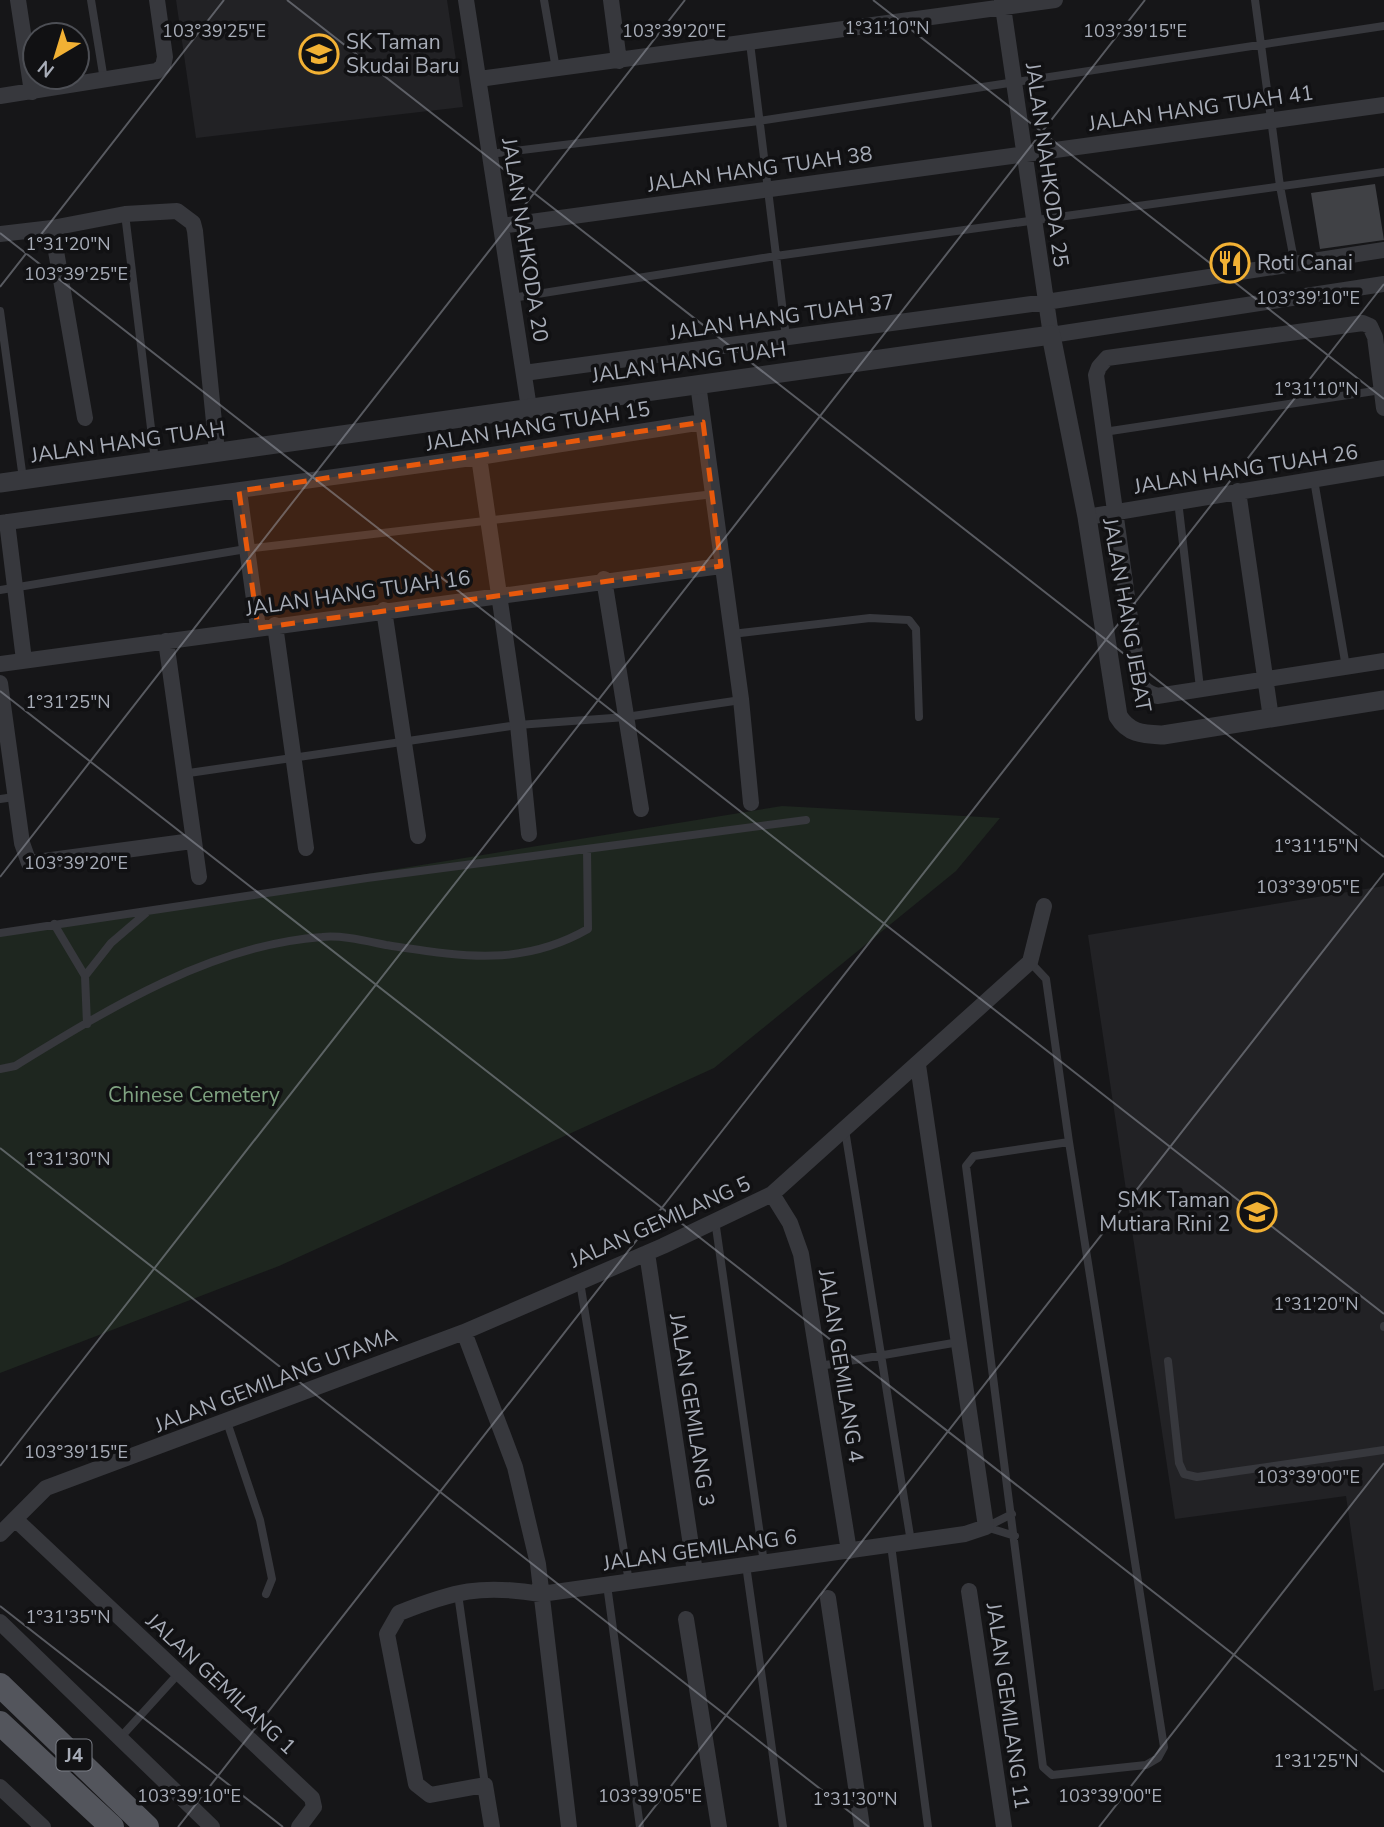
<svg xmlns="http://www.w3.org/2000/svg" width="1384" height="1827" font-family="'Nunito Sans',sans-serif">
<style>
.built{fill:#222225}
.green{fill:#1e261f}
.building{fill:#404145}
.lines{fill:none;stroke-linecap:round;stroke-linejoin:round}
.service{stroke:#37383d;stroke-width:8}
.minor{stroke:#37383d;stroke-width:16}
.tertiary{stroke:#37383d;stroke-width:19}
.primary{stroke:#53555c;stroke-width:24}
.marked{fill:#e8590c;fill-opacity:0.2;stroke:#e8590c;stroke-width:5;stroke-dasharray:14 9;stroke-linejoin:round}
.ticks{fill:none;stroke:#a8adb8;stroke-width:2;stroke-opacity:0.45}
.labels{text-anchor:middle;stroke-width:7;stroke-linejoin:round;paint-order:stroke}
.shield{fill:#111113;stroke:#7b7e86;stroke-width:2}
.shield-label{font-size:19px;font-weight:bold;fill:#a8adb8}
.poi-label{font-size:21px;fill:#a8adb8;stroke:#111113;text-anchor:start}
.street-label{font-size:21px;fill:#a8adb8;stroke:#111113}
.park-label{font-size:21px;fill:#7fa381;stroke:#111113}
.ticks-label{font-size:18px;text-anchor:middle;fill:#a8adb8;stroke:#111113;stroke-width:7;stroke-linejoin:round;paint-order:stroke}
</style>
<rect width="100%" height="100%" fill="#161618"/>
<!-- built -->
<path class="built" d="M176,0H447L463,107L196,138Z
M1384,886V1689L1374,1691L1346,1496L1175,1519L1088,935Z"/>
<!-- green -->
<path class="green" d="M782,806L1000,818L956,871L714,1068L279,1266L0,1373V934Z"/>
<!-- building -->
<path class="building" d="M1375,184L1384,240L1320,249L1311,193Z"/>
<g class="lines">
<!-- service -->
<path class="service" d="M91,0L104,80
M544,0L556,69
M1255,0L1280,186L1295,265
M750,43L786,337
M490,154L759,121L1384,26
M125,214L155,461
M512,298L776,256L1384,172
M0,311L23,479
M1104,432L1381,390
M1314,480L1346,667
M1178,501L1200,688
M0,590L246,549L714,494
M732,634L870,618L909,620L916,629L919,717
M182,774L518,725L626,717L741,700
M0,799L14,797
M54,924L85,976L87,1024
M0,933L367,878L806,820
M1030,962L1046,979L1069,1142L1164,1747L1158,1758L1146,1765L1052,1775L1043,1767L966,1166L974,1156L1069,1142
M85,976L111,943L146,913
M0,1069L15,1066C108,1009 211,945 322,937C342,935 366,941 386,945C459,956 520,968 588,929L587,849
M845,1130L911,1542
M715,1220L764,1563
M580,1282L629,1582
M1384,1326V1327
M1168,1361L1179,1463L1184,1474L1197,1477L1384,1450
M820,1366L959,1342
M227,1422L260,1520L272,1579L266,1594
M1012,1514L986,1527L1015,1536
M891,1545L928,1827
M746,1565L783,1827
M607,1585L640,1827
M458,1594L485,1785
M120,1738L179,1673"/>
<!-- minor -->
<path class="minor" d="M18,0L32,92
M466,0L529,408
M611,0L619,61
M1002,0L1051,335L1384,284
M479,79L1055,0
M0,96L157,71L163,66L165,57L157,0
M501,226L1384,105
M52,228L85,418
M0,234L52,228L125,214L177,211L193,223L195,231L217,452
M524,373L1046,302L1384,250
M698,384L741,699L751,803
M1384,408L1375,337L1370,326L1363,323L1107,358L1099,367L1096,375L1138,675C1140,687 1145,692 1157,696L1384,661
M479,457L518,725L529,834
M239,491L258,628
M1238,491L1271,718
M1087,517L1384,468
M7,522L24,660
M0,523L479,457L703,422
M604,579L641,809
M384,610L418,836
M275,625L306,848
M166,641L199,877
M0,664L721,566
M0,683L22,843L29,863L192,841
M772,1194L790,1223L801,1254L849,1551
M647,1253L695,1572
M464,1332L515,1467L538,1564L569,1827
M15,1519L312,1798L314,1807L299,1827
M0,1534L46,1488L464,1332L663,1246L772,1194L1030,962L1044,906
M969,1591L1004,1827
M828,1598L862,1827
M686,1619L719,1827
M0,1622L212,1827
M0,1787L43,1827
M492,1827L485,1785L430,1795L416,1784L387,1634L399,1613C454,1591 481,1584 541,1594L965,1534L986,1527L918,1065"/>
<!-- tertiary -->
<path class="tertiary" d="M0,483L1051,335L1087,517L1118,716C1129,734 1143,734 1163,735L1384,700"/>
<!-- primary -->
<path class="primary" d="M0,1685L147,1827
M0,1723L112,1827"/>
</g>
<!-- marked area -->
<path class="marked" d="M703,422L721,566L258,628L239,491Z"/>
<!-- ticks -->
<path class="ticks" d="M287,0L1384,857M873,0L1384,399M0,233L1384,1314M0,287L224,0M0,691L1384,1772M0,877L685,0M0,1148L869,1827M0,1466L1145,0M0,1606L283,1827M178,1827L1384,284M639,1827L1384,873M1099,1827L1384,1463"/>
<!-- icons -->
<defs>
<g id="school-ring" transform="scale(2.0125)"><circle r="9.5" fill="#111113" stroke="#f2b134" stroke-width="1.5"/><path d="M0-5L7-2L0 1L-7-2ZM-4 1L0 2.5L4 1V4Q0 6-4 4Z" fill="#f2b134"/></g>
<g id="restaurant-ring" transform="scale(2.0125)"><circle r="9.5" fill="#111113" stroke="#f2b134" stroke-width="1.5"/><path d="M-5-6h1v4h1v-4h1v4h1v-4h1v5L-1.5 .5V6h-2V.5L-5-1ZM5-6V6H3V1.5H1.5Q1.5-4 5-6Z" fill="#f2b134"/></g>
</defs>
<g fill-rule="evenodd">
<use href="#school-ring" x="319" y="54"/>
<use href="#restaurant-ring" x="1230" y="263"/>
<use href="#school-ring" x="1257" y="1212"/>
</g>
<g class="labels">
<!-- shield labels -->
<rect class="shield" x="56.5" y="1739.5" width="35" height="31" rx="5"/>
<g class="shield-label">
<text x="74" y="1762">J4</text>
</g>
<!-- poi labels -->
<g class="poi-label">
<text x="346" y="49">SK Taman<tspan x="346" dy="24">Skudai Baru</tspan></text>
<text x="1257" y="270">Roti Canai</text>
<text x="1230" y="1207" text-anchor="end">SMK Taman<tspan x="1230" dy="24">Mutiara Rini 2</tspan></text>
</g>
<!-- street labels -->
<g class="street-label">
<text transform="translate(1201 108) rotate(-8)" y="7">JALAN HANG TUAH 41</text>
<text transform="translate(1047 165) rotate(82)" y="7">JALAN NAHKODA 25</text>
<text transform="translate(760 169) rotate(-8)" y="7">JALAN HANG TUAH 38</text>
<text transform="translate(525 240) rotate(81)" y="7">JALAN NAHKODA 20</text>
<text transform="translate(782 317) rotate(-8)" y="7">JALAN HANG TUAH 37</text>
<text transform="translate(689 362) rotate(-8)" y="7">JALAN HANG TUAH</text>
<text transform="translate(538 426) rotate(-9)" y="7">JALAN HANG TUAH 15</text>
<text transform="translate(128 442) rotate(-8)" y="7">JALAN HANG TUAH</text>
<text transform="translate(1246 469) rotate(-9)" y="7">JALAN HANG TUAH 26</text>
<text transform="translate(358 593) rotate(-8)" y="7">JALAN HANG TUAH 16</text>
<text transform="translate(1127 615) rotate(80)" y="7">JALAN HANG JEBAT</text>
<text transform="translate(660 1222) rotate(-24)" y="7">JALAN GEMILANG 5</text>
<text transform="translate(841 1366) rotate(81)" y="7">JALAN GEMILANG 4</text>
<text transform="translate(276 1380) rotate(-21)" y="7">JALAN GEMILANG UTAMA</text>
<text transform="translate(692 1410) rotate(81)" y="7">JALAN GEMILANG 3</text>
<text transform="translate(700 1550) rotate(-8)" y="7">JALAN GEMILANG 6</text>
<text transform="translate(221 1684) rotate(43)" y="7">JALAN GEMILANG 1</text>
<text transform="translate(1008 1706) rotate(82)" y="7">JALAN GEMILANG 11</text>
</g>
<!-- park labels -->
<g class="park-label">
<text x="194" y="1102">Chinese Cemetery</text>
</g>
</g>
<g class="ticks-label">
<text x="887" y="34">1°31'10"N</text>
<text x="214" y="37">103°39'25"E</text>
<text x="674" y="37">103°39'20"E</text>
<text x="1135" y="37">103°39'15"E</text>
<text x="68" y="250">1°31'20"N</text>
<text x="76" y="280">103°39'25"E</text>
<text x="1308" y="304">103°39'10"E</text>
<text x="1316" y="395">1°31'10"N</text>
<text x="68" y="708">1°31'25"N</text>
<text x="1316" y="852">1°31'15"N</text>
<text x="76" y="869">103°39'20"E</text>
<text x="1308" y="893">103°39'05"E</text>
<text x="68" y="1165">1°31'30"N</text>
<text x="1316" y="1310">1°31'20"N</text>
<text x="76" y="1458">103°39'15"E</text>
<text x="1308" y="1483">103°39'00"E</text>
<text x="68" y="1623">1°31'35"N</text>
<text x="1316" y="1767">1°31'25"N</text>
<text x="189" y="1802">103°39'10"E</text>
<text x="650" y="1802">103°39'05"E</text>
<text x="1110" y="1802">103°39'00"E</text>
<text x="855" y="1805">1°31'30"N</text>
</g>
<!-- north arrow -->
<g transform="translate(56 56) rotate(218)"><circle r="33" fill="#111113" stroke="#4d4f55" stroke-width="2"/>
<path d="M0-5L12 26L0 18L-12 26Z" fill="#f2b134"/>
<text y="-10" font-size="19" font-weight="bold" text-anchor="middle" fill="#a8adb8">N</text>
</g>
</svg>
